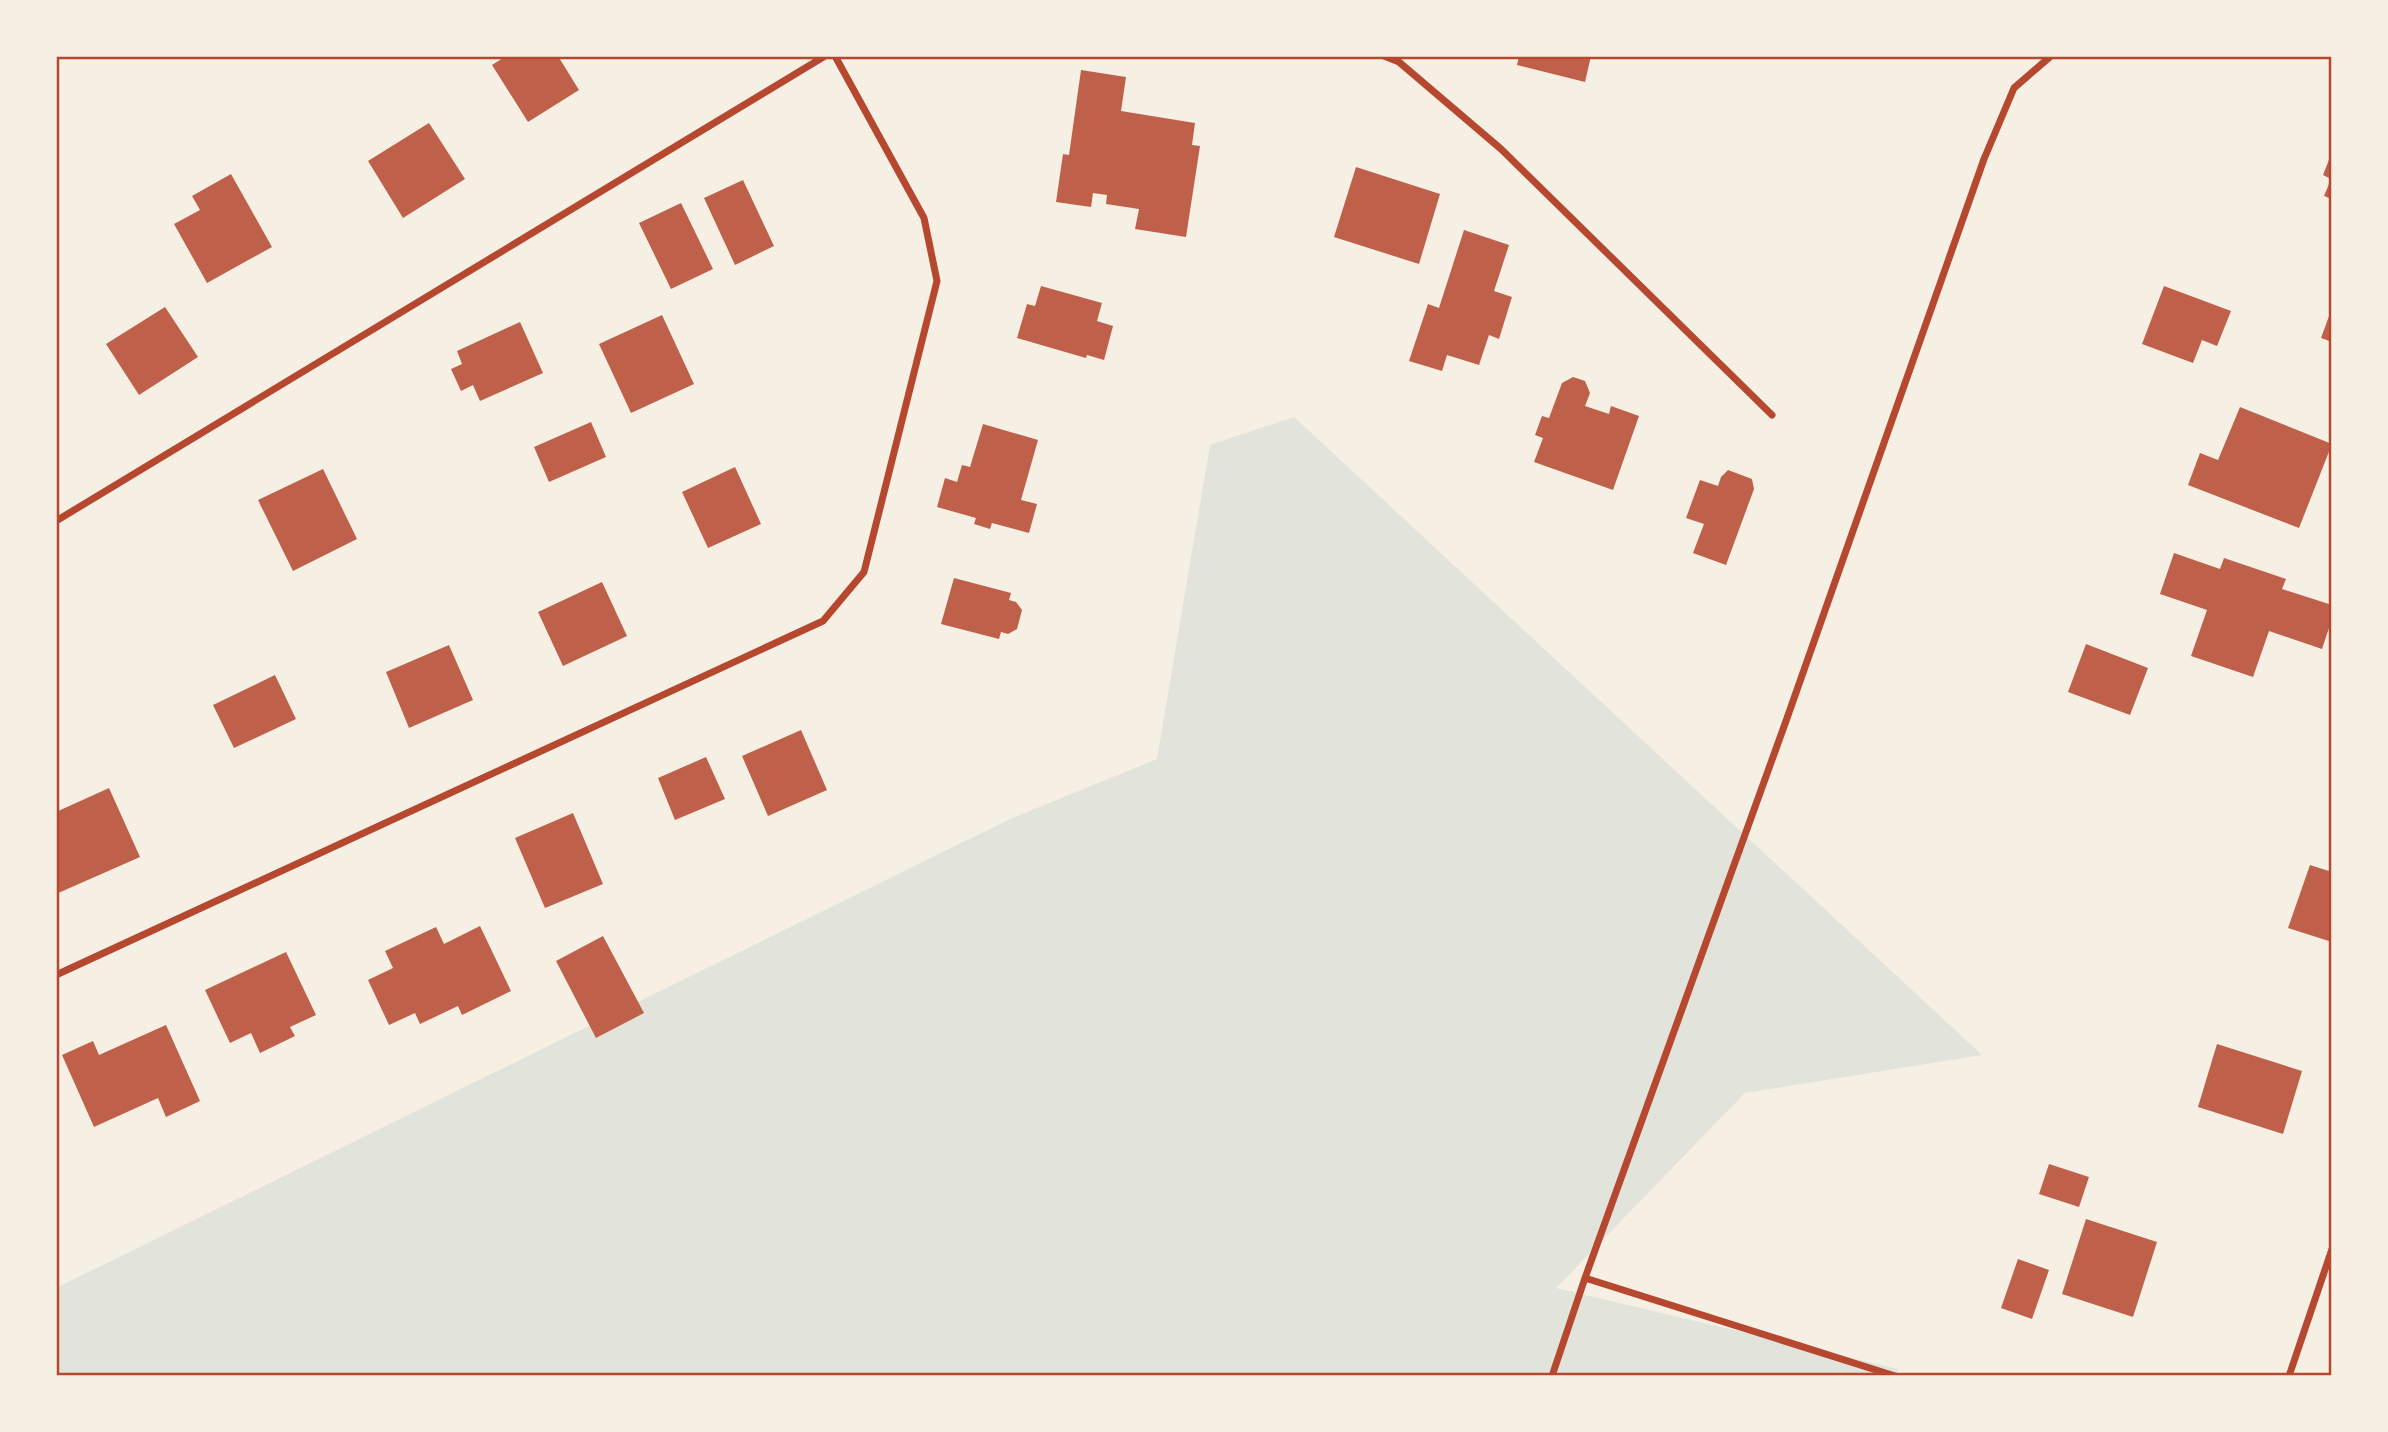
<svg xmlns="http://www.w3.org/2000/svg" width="2388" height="1432" font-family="'PT Sans Narrow',sans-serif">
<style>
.green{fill:#e2e4dc}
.building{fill:#bf614a}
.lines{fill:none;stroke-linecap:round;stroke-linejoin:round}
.minor{stroke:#b5482f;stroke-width:7}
.neatline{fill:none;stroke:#b5482f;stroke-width:2.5}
</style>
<rect width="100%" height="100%" fill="#f6efe4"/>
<!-- green -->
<path class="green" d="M1294,417L1982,1055L1745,1093L1556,1288L1898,1369L1896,1376H56V1288L1010,819L1157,759L1210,445Z"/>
<!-- building -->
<path class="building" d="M506,56H558L579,90L528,122L492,65Z
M1519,56H1591L1585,82L1517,65Z
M1081,70L1126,77L1121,111L1195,123L1192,145L1200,146L1186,237L1135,229L1139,209L1106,204L1107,195L1093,193L1091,207L1056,202L1063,154L1069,155Z
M429,123L465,179L403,218L368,161Z
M2332,152V199L2324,196L2331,179L2323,175Z
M1356,167L1440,194L1419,264L1334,237Z
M231,174L272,247L207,283L174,224L200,210L192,196Z
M743,180L774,246L735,265L704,198Z
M681,203L713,269L671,289L639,223Z
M1464,230L1509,245L1494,291L1512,297L1499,339L1489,335L1479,365L1447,355L1442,371L1409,361L1428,304L1439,308Z
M1041,286L1102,303L1097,321L1113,326L1104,360L1087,355L1086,358L1017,338L1027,304L1035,306Z
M2164,286L2231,311L2217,346L2202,340L2193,363L2142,344Z
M165,307L198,357L139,395L106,344Z
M2332,308V342L2321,338Z
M662,315L694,384L631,413L599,344Z
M520,322L543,373L480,401L473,385L461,391L451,369L462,364L457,351Z
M1573,377L1585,381L1590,393L1585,406L1609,414L1611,406L1639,416L1613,490L1534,462L1543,438L1535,435L1542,416L1549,418L1562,383Z
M2240,407L2332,444L2299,528L2188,485L2200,453L2218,460Z
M591,422L606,457L549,482L534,447Z
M983,424L1038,440L1021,500L1037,504L1029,533L992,523L990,529L974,524L976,518L937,507L945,478L957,482L962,465L970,467Z
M735,467L761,524L708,548L682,492Z
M323,469L357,539L293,571L258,500Z
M1728,470L1752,479L1754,489L1726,565L1693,553L1704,524L1686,518L1700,480L1718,486L1721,477Z
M2174,553L2220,569L2224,558L2286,579L2282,589L2332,605V619L2322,649L2269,631L2253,677L2191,656L2207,610L2160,594Z
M954,578L1011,593L1009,600L1016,602L1022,610L1017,629L1008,634L1001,632L999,639L941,624Z
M602,582L627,636L563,666L538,612Z
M2086,644L2148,668L2130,715L2068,692Z
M449,645L473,700L409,728L386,672Z
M275,675L296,719L234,748L213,705Z
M801,730L827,790L768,816L742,756Z
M706,757L725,799L675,820L658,778Z
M109,788L140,857L56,894V812Z
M573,813L603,884L545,908L515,838Z
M2310,865L2332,872V942L2288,928Z
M480,926L511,991L462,1015L458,1006L420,1024L415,1013L389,1025L368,980L393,968L385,951L436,927L444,944Z
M603,936L644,1013L596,1038L556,961Z
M286,952L316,1015L290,1027L295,1036L260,1053L251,1033L230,1043L205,990Z
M166,1025L200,1101L166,1117L158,1098L94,1127L62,1055L93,1041L99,1055Z
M2217,1044L2302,1071L2283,1134L2198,1107Z
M2049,1164L2089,1177L2079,1207L2039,1194Z
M2086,1219L2157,1242L2133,1317L2062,1294Z
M2018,1259L2049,1270L2032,1319L2001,1308Z"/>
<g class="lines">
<!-- minor -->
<path class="minor" d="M1384,56L1399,62L1501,149L1772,415
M56,521L825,56
M56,975L823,621L864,572L937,281L924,218L835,56
M1585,1278L1895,1376
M1552,1376L1585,1278L1786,721L1984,159L2014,88L2051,56
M2289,1376L2332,1249"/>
</g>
<!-- border -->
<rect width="2388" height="1432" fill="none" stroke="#f6efe4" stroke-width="116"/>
<rect x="58" y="58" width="2272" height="1316" class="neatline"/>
</svg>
